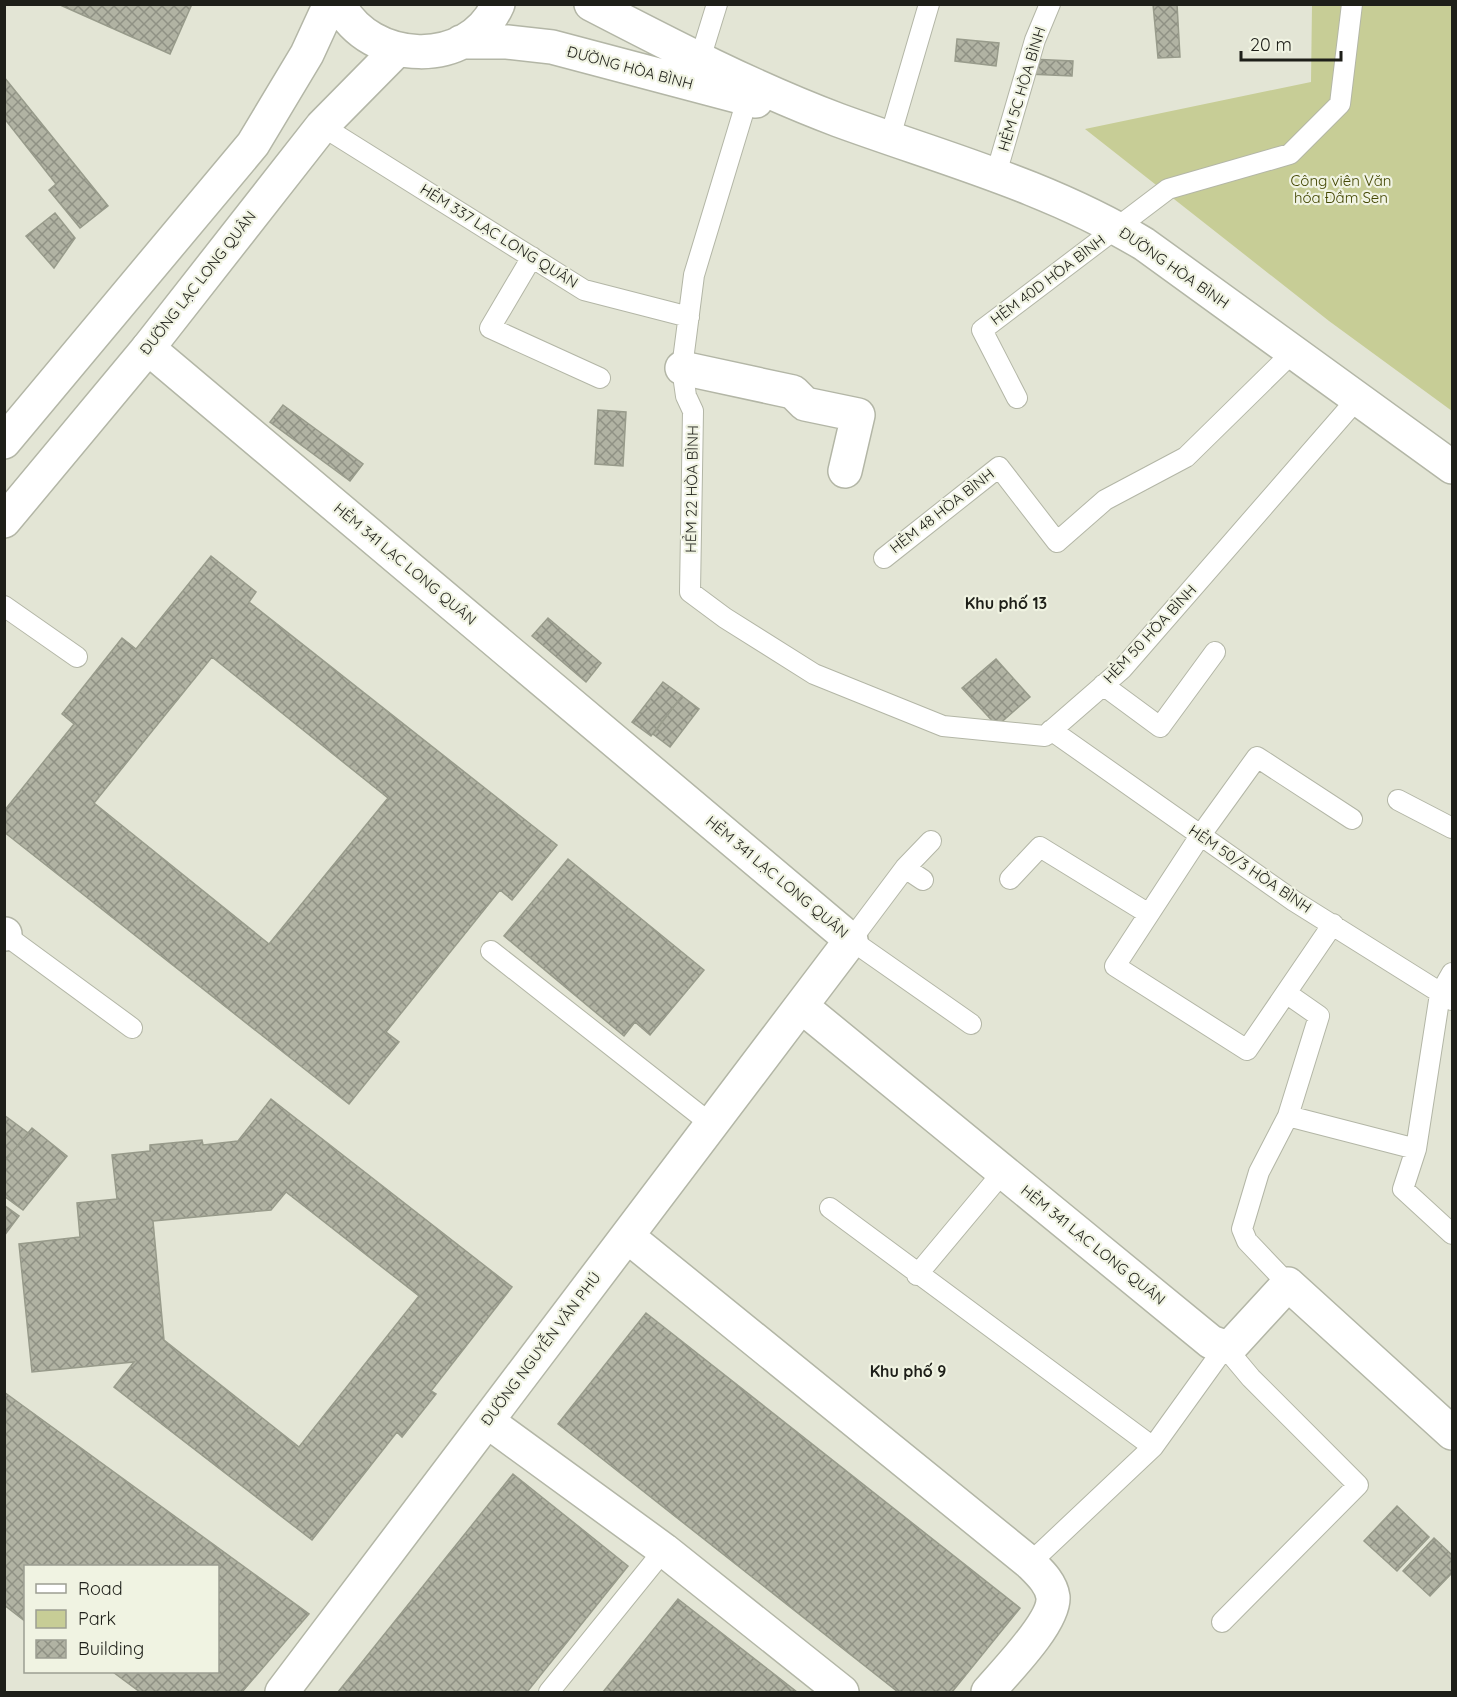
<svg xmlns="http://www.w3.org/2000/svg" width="1457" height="1697" font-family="Quicksand,sans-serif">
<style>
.park{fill:#c7cd96}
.building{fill:url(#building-cross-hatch);stroke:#989b8b;stroke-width:1.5;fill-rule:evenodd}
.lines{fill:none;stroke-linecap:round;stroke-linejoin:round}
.lane-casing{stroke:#b3b6a6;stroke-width:22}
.street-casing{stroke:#b3b6a6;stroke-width:36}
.secondary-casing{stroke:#b3b6a6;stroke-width:36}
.lane{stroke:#fff;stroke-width:20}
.street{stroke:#fff;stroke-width:33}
.secondary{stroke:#fff;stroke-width:33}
.labels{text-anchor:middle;stroke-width:4.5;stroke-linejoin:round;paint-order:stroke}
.street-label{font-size:15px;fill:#1e1f19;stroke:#f0f3e2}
.park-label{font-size:15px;fill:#434703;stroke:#f0f3e2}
.neighbourhood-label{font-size:16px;font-weight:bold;fill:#1e1f19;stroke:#f0f3e2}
</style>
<defs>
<pattern id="building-cross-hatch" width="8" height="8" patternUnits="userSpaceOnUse" patternTransform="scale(1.5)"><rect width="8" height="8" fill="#b1b3a3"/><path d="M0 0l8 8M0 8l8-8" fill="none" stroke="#8f9184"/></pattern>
</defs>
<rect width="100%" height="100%" fill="#e3e5d5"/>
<!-- park -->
<path class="park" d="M1312,5H1452V411L1329,321L1085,129L1311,82Z"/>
<!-- building -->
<path class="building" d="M58,4H192L170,54Z
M1153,4H1177L1180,57L1158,58Z
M957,39L999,43L996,66L955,61Z
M1030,59L1073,61L1072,76L1028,74Z
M4,77L108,206L80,228L49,190L56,184L4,118Z
M55,213L75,238L54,268L26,236Z
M283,405L363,464L350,481L270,422Z
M598,410L626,412L623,466L595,464Z
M211,556L256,592L249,602L557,845L512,900L500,890L386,1032L399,1042L349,1104L4,832V811L74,724L62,714L122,638L136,649ZM212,657L388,798L269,944L94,803Z
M548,618L601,663L586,682L532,636Z
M996,659L1030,697L997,726L962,688Z
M663,682L682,696L651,736L632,722Z
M682,696L699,709L670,747L653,734Z
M568,859L704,970L650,1035L635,1022L624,1036L504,936Z
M271,1099L512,1287L431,1391L436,1394L402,1437L397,1432L312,1540L114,1387L134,1362L32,1372L19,1244L80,1237L77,1203L117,1199L112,1155L150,1151V1145L202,1140L203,1145L238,1141ZM286,1192L419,1296L299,1447L164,1340L153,1221L271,1210Z
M4,1115L28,1133L4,1162Z
M32,1128L67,1156L23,1210L4,1196V1162Z
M4,1205L19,1216L4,1236Z
M646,1313L1020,1608L952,1692H898L558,1424Z
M4,1392L309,1614L242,1692H140L113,1672H218V1566H26V1622L4,1605Z
M513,1474L628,1566L527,1692H338Z
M1397,1506L1429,1537L1397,1571L1364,1541Z
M1434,1538L1452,1555V1573L1430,1596L1403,1571Z
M678,1599L797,1692H603Z"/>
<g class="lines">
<!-- lane casing -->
<g class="lane-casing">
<path id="lane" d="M700,59L717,4
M747,100L694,275L682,368L686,396L693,411L690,592L725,618L814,674L943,726L1045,736L1122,669L1357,399
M322,126L584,290L689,317
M890,137L929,4
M996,174L1035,40L1050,4
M532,257L490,328L600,378
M1017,398L982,330L1168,189L1290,154L1340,104L1352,4
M884,558L999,467L1057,542L1105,500L1186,457L1292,353
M4,606L77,657
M1103,685L1160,727L1215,652
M1051,730L1294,901L1452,1000
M1398,800L1452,828
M931,841L905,868L851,940L971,1024
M905,868L923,880
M1010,879L1040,847L1149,914
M1333,924L1247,1050L1115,966L1200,836L1257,757L1352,819
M4,934L132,1028
M491,951L711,1124
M1286,993L1319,1016L1288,1116L1259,1172L1242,1229L1247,1241L1288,1284
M1288,1116L1416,1149L1403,1189L1452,1234
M1416,1149L1440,994L1452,973
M830,1208L1153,1447
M917,1275L1003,1172
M1030,1563L1153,1447L1225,1347L1251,1378L1358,1485L1222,1622
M549,1692L664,1550"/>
</g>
<!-- street casing -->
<g class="street-casing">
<path id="street" d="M148,348L851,940L801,1006L1211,1342L1225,1347L1232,1345L1288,1284L1452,1433
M682,368L793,392L805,404L858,415L845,471
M4,934H5
M627,1236L1030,1563C1040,1573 1051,1583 1053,1597C1055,1622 1004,1673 988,1692
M487,1421L664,1550L842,1692
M282,1692L801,1006"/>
</g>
<!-- secondary casing -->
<g class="secondary-casing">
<path id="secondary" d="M339,4C370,65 469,70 498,4
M591,4C672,46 753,88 838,120C942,158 1048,186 1144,244L1452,467
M461,42H507L552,47L756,101
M4,442L253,144L307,54L330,4
M4,521L148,348L322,126L397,50"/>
</g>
<!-- lane -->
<use href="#lane" class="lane"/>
<!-- street -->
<use href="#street" class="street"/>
<!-- secondary -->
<use href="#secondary" class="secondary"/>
</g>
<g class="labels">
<!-- street labels -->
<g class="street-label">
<text transform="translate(630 68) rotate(15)" y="5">ĐƯỜNG HÒA BÌNH</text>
<text transform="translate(1022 89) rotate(-73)" y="5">HẺM 5C HÒA BÌNH</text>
<text transform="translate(499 236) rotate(32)" y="5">HẺM 337 LẠC LONG QUÂN</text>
<text transform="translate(1174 268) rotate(35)" y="5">ĐƯỜNG HÒA BÌNH</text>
<text transform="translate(1048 280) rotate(-37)" y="5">HẺM 40D HÒA BÌNH</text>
<text transform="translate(198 283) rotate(-52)" y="5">ĐƯỜNG LẠC LONG QUÂN</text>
<text transform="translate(692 489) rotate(-89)" y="5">HẺM 22 HÒA BÌNH</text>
<text transform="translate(942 511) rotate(-38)" y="5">HẺM 48 HÒA BÌNH</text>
<text transform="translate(405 564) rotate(40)" y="5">HẺM 341 LẠC LONG QUÂN</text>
<text transform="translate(1150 634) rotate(-47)" y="5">HẺM 50 HÒA BÌNH</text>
<text transform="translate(1250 869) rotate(34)" y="5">HẺM 50/3 HÒA BÌNH</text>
<text transform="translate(777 877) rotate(40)" y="5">HẺM 341 LẠC LONG QUÂN</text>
<text transform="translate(1093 1245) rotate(39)" y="5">HẺM 341 LẠC LONG QUÂN</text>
<text transform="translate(541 1349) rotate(-53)" y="5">ĐƯỜNG NGUYỄN VĂN PHÚ</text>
</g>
<!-- park labels -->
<g class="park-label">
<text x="1341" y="186">Công viên Văn<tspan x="1341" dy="17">hóa Đầm Sen</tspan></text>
</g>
<!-- neighbourhood labels -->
<g class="neighbourhood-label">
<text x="1006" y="609">Khu phố 13</text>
<text x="908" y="1377">Khu phố 9</text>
</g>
</g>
<!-- border -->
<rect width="1457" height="1697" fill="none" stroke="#1e1f19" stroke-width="12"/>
<!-- legend -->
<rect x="24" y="1565" width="195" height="108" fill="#f0f3e2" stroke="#9c9e92" stroke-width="1.5"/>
<rect x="36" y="1584" width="30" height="9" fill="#ffffff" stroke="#9c9e92" stroke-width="1.5"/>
<text x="78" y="1595" font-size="18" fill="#1e1f19">Road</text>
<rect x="36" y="1610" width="30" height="18" fill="#c7cd96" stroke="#9c9e92" stroke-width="1.5"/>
<text x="78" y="1625" font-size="18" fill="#1e1f19">Park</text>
<rect x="36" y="1640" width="30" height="18" fill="url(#building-cross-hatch)" stroke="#9c9e92" stroke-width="1.5"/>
<text x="78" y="1655" font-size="18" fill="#1e1f19">Building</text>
<!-- scale -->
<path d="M1241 51v9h100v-9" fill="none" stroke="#1e1f19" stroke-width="3"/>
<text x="1250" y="51" font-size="18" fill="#1e1f19" stroke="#f0f3e2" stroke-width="4.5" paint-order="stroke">20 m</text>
</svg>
